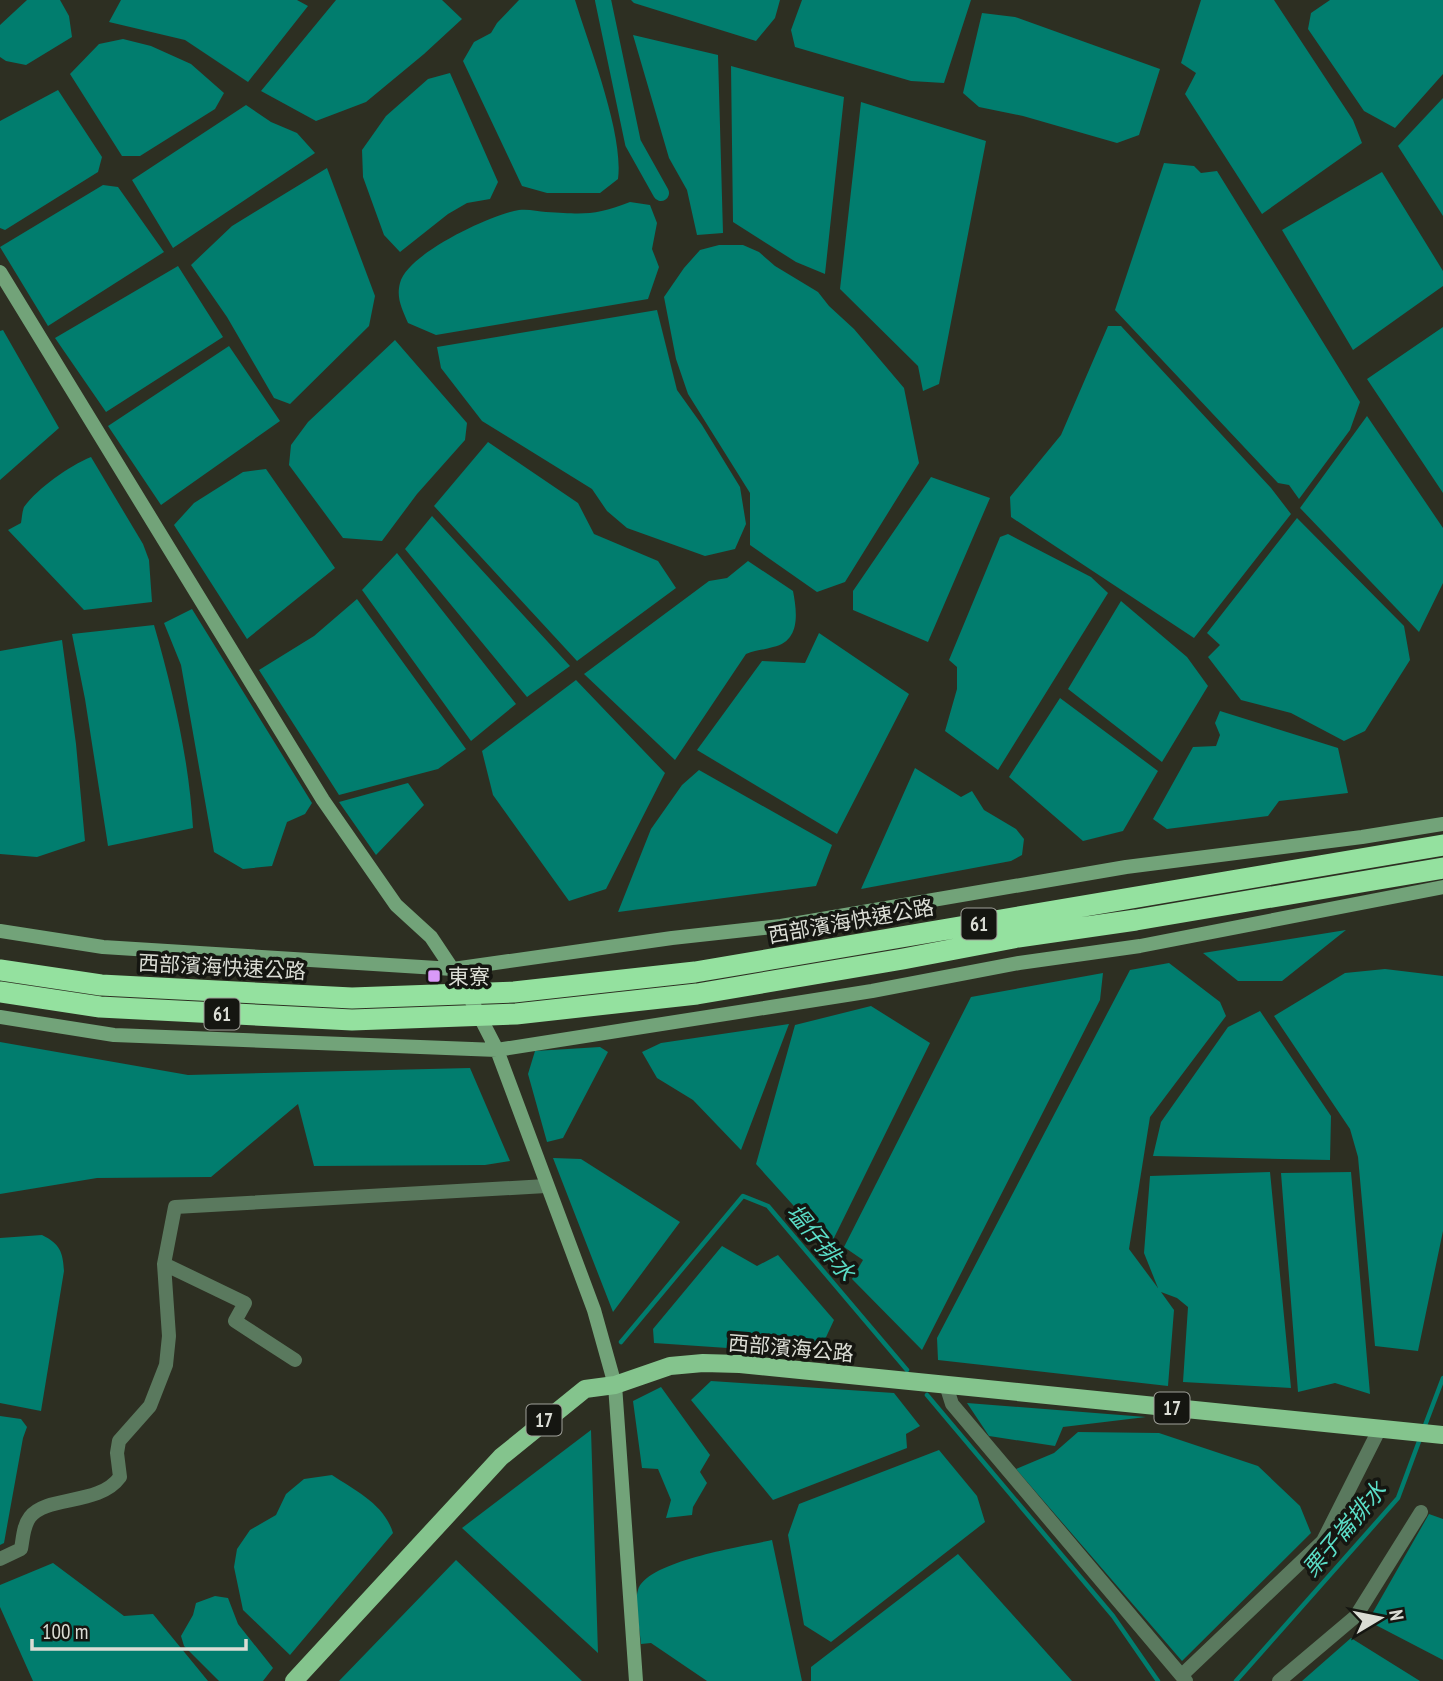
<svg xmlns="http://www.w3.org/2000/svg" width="1443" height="1681" font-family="'PT Sans Narrow','Noto Sans TC',sans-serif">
<rect width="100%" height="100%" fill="#2d2f22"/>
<path fill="#017d6e" d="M27,0h33l9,16 3,21 -46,28 -20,-4 -6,-4v-32z
M121,0h176l11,6 -60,76 -63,-42 -76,-18z
M336,0h106l20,19 -38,35 -58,48 -50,19 -55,-30z
M519,0h56c14,46 49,134 43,179l-18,14h-53l-25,-7 -59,-125 11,-19 17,-9 6,-10z
M631,0h149l-5,18 -19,23 -122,-38z
M802,0h169l-27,83 -33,-2 -116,-34 -4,-17z
M1201,0h73l79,120 9,23 -100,71 -77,-120 11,-21 -15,-10z
M1330,0h113v74l-48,54 -31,-17 -56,-82 3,-16z
M982,13l33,4 145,52 -21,66 -22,8 -94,-27 -44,-9 -16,-14z
M633,35l85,20 5,178 -26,2 -10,-45 -18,-32z
M123,39l28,7 40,18 33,29 -9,16 -75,47h-18l-52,-82 29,-30z
M731,66l113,31 -19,177 -29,-12 -63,-40z
M450,73l48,109 -8,17 -23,4 -19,11 -48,38 -16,-17 -21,-58 -1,-27 24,-34 42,-37z
M58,90l44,67 -4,15 -93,58 -5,-2v-107z
M1443,98v118l-45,-70z
M861,102l125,39 -47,243 -16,7 -5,-25 -78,-77z
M246,105l25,17 26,11 18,20 -142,95 -41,-68z
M1164,163l30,3 7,7 16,-2 143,231 -10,28 -51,69 -10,-14 -11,-2 -163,-173z
M327,168l48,128 -6,30 -79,78 -16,-6 -47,-81 -36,-52 41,-39z
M1382,172l61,99v15l-90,64 -71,-120z
M103,185l15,2 46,65 -116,74 -48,-79z
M630,202l20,3 7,18 -5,26 7,18 -11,32 -212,36 -28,-12c-6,-14 -12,-25 -8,-40 7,-29 87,-66 114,-72 10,-3 23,0 32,1 37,2 49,4 84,-10z
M719,245h24l16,7 16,14 43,26 11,14 25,23 50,59 15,75 -74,119 -28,10 -67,-47v-52l-62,-99 -12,-35 -12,-62 20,-29 16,-18z
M178,266l45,71 -117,75 -51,-74z
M657,310l20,80 25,35 38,62 6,37 -11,25 -30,7 -78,-28 -20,-17 -15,-22 -110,-68 -41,-53 -4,-21z
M1108,326h13l150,162 20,26 -97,124 -183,-121 -1,-20 51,-62z
M1443,327v166l-76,-114z
M3,330l56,98 -59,52v-149z
M395,340l72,83 -2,17 -48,54 -35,47 -39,-3 -54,-73 2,-20 17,-23z
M229,346l51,75 -119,84 -53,-79z
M1367,416l76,112v55l-24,49 -119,-124z
M488,442l90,61 16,31 64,27 18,27 -99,73 -143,-155z
M91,457l52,87 6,16 3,42 -68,8 -76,-80 13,-7c1,-5 1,-11 3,-16 14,-19 45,-41 67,-50z
M266,469l69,99 -88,71 -73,-114 20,-22 49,-31z
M931,477l59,21 -62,144 -75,-32v-19z
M432,516l138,150 -43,31 -122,-148z
M1297,518l107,108 6,34 -45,71 -21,10 -53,-28 -50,-13 -33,-43 12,-12 -13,-12z
M1008,534l83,43 17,16 -110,177 -53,-39 12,-42v-22l-8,-7 51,-123z
M397,553l119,151 -45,37 -109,-151z
M748,561l45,30c4,21 8,50 -20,56 -9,3 -18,3 -27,7l-71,106 -91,-86 125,-93 18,-3z
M357,599l109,150 -28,20 -99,26 -80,-125 55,-34z
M1121,601l66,56 21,29 -46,76 -94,-73z
M192,609l120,194 -7,11 -18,8 -15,44 -29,3 -29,-17 -33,-187 -17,-42z
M154,625c19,66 35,134 39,203l-85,18 -23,-147 -13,-65z
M819,633l90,61 -72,140 -140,-84 65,-89 43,2z
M62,640l14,104 9,97 -48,16 -37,-3v-203z
M576,680l89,93 -59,116 -37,12 -76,-106 -11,-44z
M1060,698l98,73 -35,60 -40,10 -74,-64z
M1220,711l118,37 10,45 -69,8 -11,15 -101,13 -14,-10 40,-72 23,-1 4,-11 -5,-12z
M915,768l46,29 11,-6 12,19 32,19 8,10 -2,16 -11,6 -150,28z
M699,770l133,75 -16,41 -198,26 33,-83 31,-44z
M408,783l16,22 -48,50 -37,-53z
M1346,930l-64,51h-44l-35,-28z
M1169,963l51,39 6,14 -76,101 -21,132 29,39 -14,-35 6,-77 120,-4 21,216 -108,-6 5,-75 -11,-9 -16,-6 13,18 -6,76 -230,-26 -1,-22 193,-368z
M1385,969l58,7v255l-25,120 -43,-5 -17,-189 -8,-28 -76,-113 71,-43z
M1103,973l-3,27 -178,350 -70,-71 11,-19 -19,-13 127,-250z
M871,1006l59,37 -100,203 -74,-82 39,-139z
M1260,1011l71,105 -1,44 -177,-4 8,-34 67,-95z
M789,1024l-48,126 -48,-50 -36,-22 -15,-26 19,-9z
M0,1042l188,33 282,-7 40,93 -25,4 -171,1 -16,-62 -87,73 -114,1 -97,16z
M600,1047l8,5 -45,86 -16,4 -19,-68 7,-23z
M553,1158l28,1 99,63 -67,90z
M1351,1172l19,222 -35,-11 -37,9 -17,-219z
M42,1235c18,9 21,17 22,36l-23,140 -41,-8v-165z
M722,1246l35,20 21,-11 56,65 -13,28 -34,4 -133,-9 -1,-14z
M711,1381l183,12 26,33 -14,8 1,14 -134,52 -82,-100z
M661,1387l49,68 -10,17 7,11 -14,24 -1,8 -26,3 5,-18 -13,-31 -16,-1 -9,-67z
M967,1403l179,14 -83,10 -8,19 -66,-10z
M0,1416l21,3 6,8 -4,11 -19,105 -4,2z
M591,1430l7,223 -136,-125z
M1078,1432l81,1 99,33 42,40 11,27 -129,128 -166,-192 38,-16z
M939,1450l38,46 8,26 -154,120 -27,-17 -16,-90 11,-31z
M332,1475c24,16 52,29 61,58l-103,122 -47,-45 -9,-43 3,-18 13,-19 26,-15 10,-21 18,-15z
M1429,1514l14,5v141l-75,-39z
M772,1540l30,141h-95l-56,-38 -10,1c-1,-14 -7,-42 -3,-54 8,-29 107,-44 134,-50z
M958,1554l114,127h-261v-14z
M456,1560l126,121h-243z
M53,1563l71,53 29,-2 55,67h-175l-33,-74v-22z
M215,1596l13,2 10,26 35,44 -10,13h-44l-35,-35 -3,-10 12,-21 3,-12z
M1351,1638l69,43h-118z"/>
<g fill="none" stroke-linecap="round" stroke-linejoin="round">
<path stroke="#017d6e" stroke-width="4.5" d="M621,1342l122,-146 25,10 139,164
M927,1395l186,221 45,65
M1424,1428l19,-50
M1236,1681l162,-183 23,-62"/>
<path stroke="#017d6e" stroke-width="16" d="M603,0l30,143 28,50"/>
<path stroke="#5a795e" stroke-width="14" d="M164,1264l81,39 -10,18 60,39
M946,1385l6,19 234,277
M0,1559l21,-10c2,-10 2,-23 9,-32 17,-22 69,-11 90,-40l-3,-24 2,-12 31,-35 16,-41 3,-29 -5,-72 11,-57 371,-21
M1182,1675l141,-134 57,-113
M1279,1681l77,-65 65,-104"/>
<path stroke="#72a379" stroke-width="14" d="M0,272l323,528 73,105 35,32 34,51 32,62 97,260 21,75 21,296
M0,931l103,16 350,22 219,-31 109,-12 345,-59 236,-30 81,-13
M0,1017l114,18 383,15 375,-59 147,-28 121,-17 303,-59"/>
<path stroke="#84c48d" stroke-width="18" d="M294,1681l207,-224 84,-68 30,-4 55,-19 33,-3 37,1 703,71"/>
<path stroke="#94e19f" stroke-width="21" d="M0,970l101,15 251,13 162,-6 181,-20 748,-127
M0,992l100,15 252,13 164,-6 181,-20 206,-35 115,-22 118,-17 307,-52"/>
</g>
<rect fill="#d99af8" stroke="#151611" stroke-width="2.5" x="427" y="969" width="14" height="14" rx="3.5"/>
<g text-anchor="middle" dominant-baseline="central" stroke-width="7" stroke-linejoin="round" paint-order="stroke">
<g fill="#151611" stroke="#a0a19a" stroke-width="2">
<rect x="961.5" y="908.5" width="35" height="31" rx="5"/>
<rect x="204.5" y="998.5" width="35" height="31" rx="5"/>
<rect x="1154.5" y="1392.5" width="35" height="31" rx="5"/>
<rect x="526.5" y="1404.5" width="35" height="31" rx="5"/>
</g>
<g font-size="19" font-weight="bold" fill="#dbddd5">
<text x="979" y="924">61</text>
<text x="222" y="1014">61</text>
<text x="1172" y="1408">17</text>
<text x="544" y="1420">17</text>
</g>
<g font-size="21" fill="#dbddd5" stroke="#151611">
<text transform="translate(851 921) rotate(-10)">西部濱海快速公路</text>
<text transform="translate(222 967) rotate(3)">西部濱海快速公路</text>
<text transform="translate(791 1348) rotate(5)">西部濱海公路</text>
</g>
<g font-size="21" fill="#dbddd5" stroke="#151611" text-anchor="start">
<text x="448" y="976">東寮</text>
</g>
<g font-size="23" font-style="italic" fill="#5bdec8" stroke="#151611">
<text transform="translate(821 1242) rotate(50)">塭仔排水</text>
<text transform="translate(1344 1529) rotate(-50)">栗子崙排水</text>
</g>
</g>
<g transform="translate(1380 1618) rotate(80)" stroke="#151611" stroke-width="5" paint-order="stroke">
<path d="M0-5L12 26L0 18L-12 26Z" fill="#dbddd5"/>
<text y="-10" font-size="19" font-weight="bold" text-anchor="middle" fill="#dbddd5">N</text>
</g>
<path d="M32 1639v10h214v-10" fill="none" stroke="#dbddd5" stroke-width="3.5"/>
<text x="42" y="1639" font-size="21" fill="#dbddd5" stroke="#151611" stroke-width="5" paint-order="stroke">100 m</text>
</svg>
